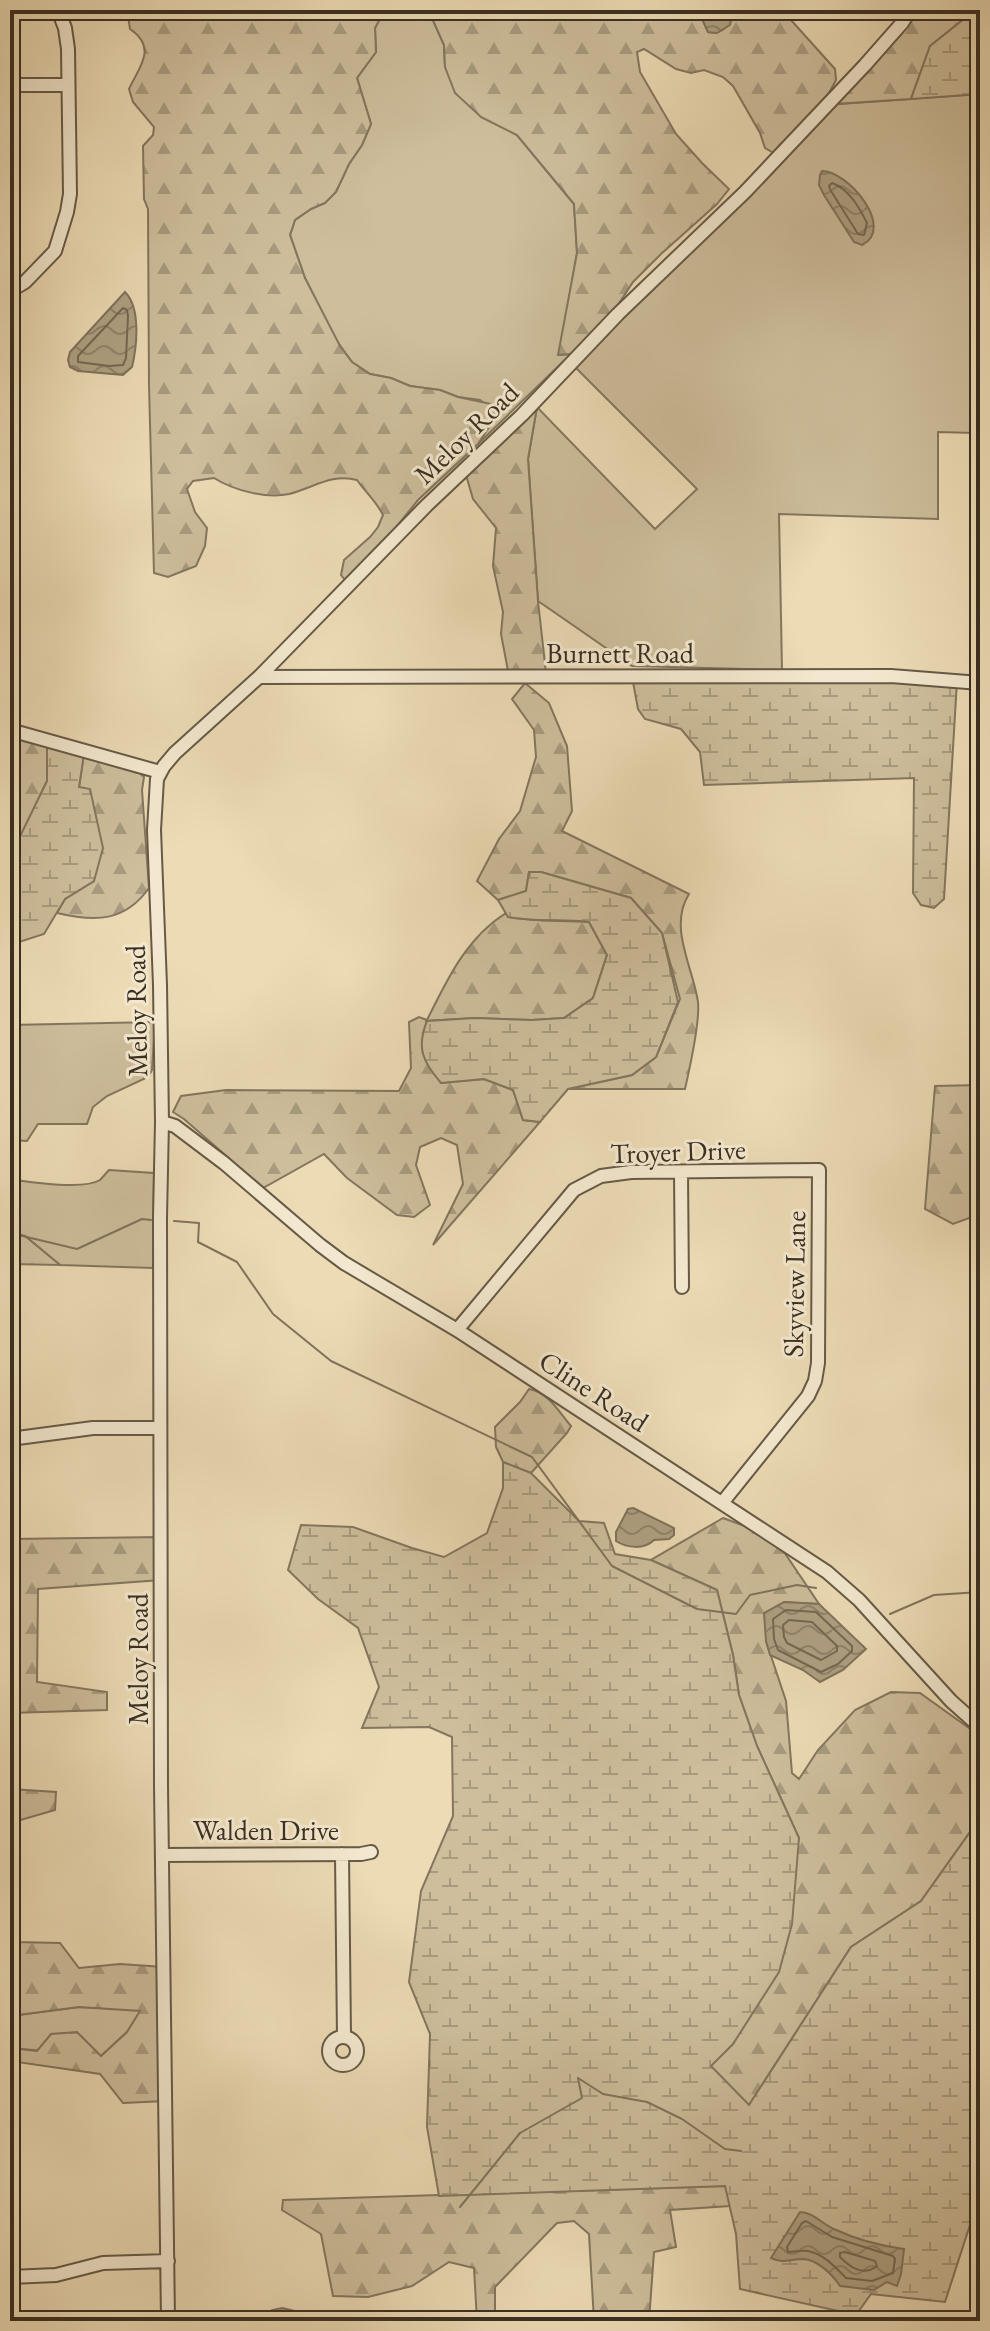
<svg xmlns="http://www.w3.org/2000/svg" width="990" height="2331" font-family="'EB Garamond',serif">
<defs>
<pattern id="forest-firs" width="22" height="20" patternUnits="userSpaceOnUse" patternTransform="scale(2)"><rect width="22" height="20" fill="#cebe9c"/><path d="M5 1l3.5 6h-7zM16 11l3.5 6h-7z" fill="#a89b7f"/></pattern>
<pattern id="wetland-marsh" width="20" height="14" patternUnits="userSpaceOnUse" patternTransform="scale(2)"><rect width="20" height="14" fill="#cebe9c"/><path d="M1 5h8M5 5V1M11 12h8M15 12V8" fill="none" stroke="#a89b7f"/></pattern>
<pattern id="water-waves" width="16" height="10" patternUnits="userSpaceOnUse" patternTransform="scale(2)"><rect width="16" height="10" fill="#afa183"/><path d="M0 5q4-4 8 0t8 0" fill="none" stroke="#8f846b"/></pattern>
</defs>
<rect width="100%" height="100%" fill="#ecdbb5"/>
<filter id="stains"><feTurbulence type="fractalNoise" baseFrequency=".0025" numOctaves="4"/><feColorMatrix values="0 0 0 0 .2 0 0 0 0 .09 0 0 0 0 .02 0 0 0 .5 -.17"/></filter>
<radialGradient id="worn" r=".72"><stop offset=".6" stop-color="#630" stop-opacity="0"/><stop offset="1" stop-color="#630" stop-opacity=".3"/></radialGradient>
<path fill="#cebe9c" stroke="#84765f" stroke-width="2" d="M394,10h24l14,8 12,27 1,22 36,50 36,18 57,69 3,49 -18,102 12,-1 -93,90 19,-30 -17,-14 -22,-3 -18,-7 -30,-4 -19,-8 -21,-4 -18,-12 -18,-25 -29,-59 -15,-43 5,-15 16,-11 14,-6 11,-11 13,-28 13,-19 9,-21 -14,-46 19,-26 -1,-24 8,-15z
M980,94v457h-3l-2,-118 -37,-1v87l-159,-5 3,156 -150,-4 -94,-65 -10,-142 9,-52 118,122 42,-40 -126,-126 258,-260 10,1z
M155,1022l-3,48 -4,7 -41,19 -14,11 -6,17h-49l-11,17 -17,-1v-115z
M109,1170l45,3 -1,95 -93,-3 -35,-29 -15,-3v-54c19,3 74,11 90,1 1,-1 8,-9 9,-10z
M79,2007l62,3 -14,22 -26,24 -91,-8v-32z"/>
<path fill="url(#forest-firs)" stroke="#84765f" stroke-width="2" d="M127,10h267l-11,3 -8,15 1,24 -19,26 14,46 -9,21 -13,19 -13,28 -11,11 -14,6 -16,11 -5,15 15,43 35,68 12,16 18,12 21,4 19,8 30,4 18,7 38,8 1,9 -19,30 -60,56 -33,41 -40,39 -4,-5 3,-15 26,-23 8,-10 5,-12c-7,-14 -17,-22 -26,-35 -25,-7 -44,8 -68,14 -23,5 -56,-4 -75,-16l-21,3 -6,8 8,23 12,16 -2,18 -9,20 -28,11 -14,-4 -5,-187 -1,-177 -4,-10 -1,-53 10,-11 1,-8 -21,-25 -4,-13c10,-22 29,-41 1,-60z
M418,10h280l10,22c11,3 18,-3 23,-12l-5,-10h56l53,59 1,11 -8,15 -54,58 -9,-5 -5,-15 -27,-47 -10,-9 -19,-7 -13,3 -15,-4 -32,-20 -7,3 3,20 36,62 26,29 27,26 -12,15 -56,50 -28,28 -19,29 -43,43 -13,1 19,-102 -3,-49 -57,-69 -36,-18 -26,-24 -10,-26 -1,-22 -12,-27z
M917,10l63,1 -11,4 -39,31 -19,53 -77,5 42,-43z
M537,407l-9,52 10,142 8,72 -38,-2 -7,-37 2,-22 -10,-46 3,-38 -23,-29 -9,-31z
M525,683l24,20 18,43 5,65 -10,20 127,63c-21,33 4,73 9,108 2,20 -8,65 -13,87h-117l64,-14 24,-18 24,-58 -18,-66 -31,-35 -90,-26h-12l-3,19 -28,9 -21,-19 22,-42 21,-28 16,-54 -2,-27 -22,-31z
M10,730l37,11v40l-36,76z
M84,754l51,15 9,8 -2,13 7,98c-24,34 -54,34 -92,25l8,-14 29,-18 -15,-94z
M506,913l3,4c26,5 53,3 80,5l18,33 -14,43 -29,20 -32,2 -57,-2 -49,3 15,62 43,-4 29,11 10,30 17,2 -107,123 30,-61 -6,-39 -16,-7 -21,9 -4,18 14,40 -16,12 -17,-2 -50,-37 -23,-24 -61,34 -79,-69 -11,-7 8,-16 45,-6 173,1 12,-23 -2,-46 10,-5 8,3c20,-40 39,-82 79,-107z
M980,1085v129l-27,10 -28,-15 10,-123z
M10,1233l15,3 35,29 -50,-1z
M529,1389c19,3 30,23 42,37l-4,7 -36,40 -28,-11 -7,-15 -1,-20 25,-25z
M723,1518l51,19 45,67 -35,-2 -18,39 20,60 6,72 7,6 19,-29 37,-40 36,-18 29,1 60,43v82l-59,83 -70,46 -102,158 -39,-39 23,-22 66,-206 -42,-92 -18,-51 -6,-40 -16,-65 -66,-30z
M161,1537v43l-123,9 -1,93 70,10v18l-97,3v-174z
M10,1789l46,3 -1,18 -38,11 -1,121 44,1 19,25 41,-4 44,3 2,134 -43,2 -23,-29 -90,-13v-13l27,3 14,-17 26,-2 24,24 26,-24 13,-21 -61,-4 -69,9z
M726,2186l4,20 -60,4 6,37 -22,5 -5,69h-55l-5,-87 -15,-13 -17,2 -62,64v34h-18l-3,-53 -25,-6 -37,24 -44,11 -35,-1 -12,-62 -39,-24 1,-10z"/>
<path fill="url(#wetland-marsh)" stroke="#84765f" stroke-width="2" d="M980,11v83l-69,5 19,-53 39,-31z
M957,681l-13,218 -10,9 -13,-3 -8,-12 1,-115 -210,7 -4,-33 -19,-23 -36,-10 -7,-10 -5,-27z
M47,744l37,10 -5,33 11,2 13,59 -9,33 -29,18 -21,35 -34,11v-88l37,-76z
M529,872h12l90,26 31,35 16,69 -22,55 -24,18 -64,14 -28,33 -17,-2 -10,-30 -29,-11 -43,4c-18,-21 -25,-35 -14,-62l48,-3 57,2 32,-2 29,-20 14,-43 -18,-33c-27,-3 -54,0 -81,-5l-10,-17 28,-9z
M503,1462l28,11 48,48 25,2 11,31 36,6 66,30 16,65 6,40 18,51 42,92 -7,86 -13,48 -46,72 -22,22 38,39 102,-158 70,-46 59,-83v400l-10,7 -25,77 -74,-8 -15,21 -116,-26 -4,-55 -11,-48 -286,10 -12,-69 3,-93 -21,-52 12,-91 32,-75 -1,-79 -23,-10 -67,1 17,-41 -21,-59 -40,-29 -30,-29 13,-45 52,2 59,21 32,9 43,-24 16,-45z"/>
<path fill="url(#water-waves)" stroke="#80735c" stroke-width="2" d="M698,10h28l5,10 -1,5 -13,8 -9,-1z
M822,171c26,0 74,57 40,74l-8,-3 -30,-47 -5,-10 1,-10z
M125,292c16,16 12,54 7,75l-9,8 -45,-4 -8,-4 -2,-7 2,-8z
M633,1508l41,20v7l-5,4 -15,1c-10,10 -27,8 -38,1v-9l12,-23z
M784,1602l35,2 47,45 -23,21 -23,12 -17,-12 -33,-15 -4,-14 -2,-28z
M800,2212c13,0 22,12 34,17 21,10 48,17 70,20l-3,25 -4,12 -10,-4 -13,8 -34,-4c-8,-12 -22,-26 -37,-27 -12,0 -20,5 -32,-1z
M282,2308l56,13h-70l4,-11z"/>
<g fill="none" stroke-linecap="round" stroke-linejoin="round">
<path stroke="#746852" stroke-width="2" d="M832,183c17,6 27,24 35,40l-3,12 -6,-1 -27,-43 -2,-5z
M123,308l4,2 1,6 -2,42 -3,7 -14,1 -31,-4v-6z
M786,1610l30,2 36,34v5l-14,13 -17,8 -43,-22 -4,-11 -1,-20z
M789,1620l23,2 25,24v5l-16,9 -34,-17 -3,-6 -1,-12z
M806,2221l26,16 61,19 2,3 -2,14 -21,8 -26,-3c-10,-10 -22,-24 -38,-27 -6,-1 -13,1 -20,1l-1,-5 15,-24z
M845,2252l30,9 2,5c-14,11 -27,1 -37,-9v-4z"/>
<path stroke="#80735c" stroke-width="2" d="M174,1221l25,2 -1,19 39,20 36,52 58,47 201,96 80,109 85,43 39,5 14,-19 47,-10 19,3
M10,1233l67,16 65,-30 9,1
M890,1614l44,-19 46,-3
M460,2207l60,-74 62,-35 -4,-20 25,16 44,8 35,17 43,30 16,2"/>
<defs>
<path id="minor" d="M10,85h58
M10,291l15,-9 30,-31 12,-39 3,-18 -2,-145 -3,-21 -7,-18
M259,677l632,-1 89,7
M10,730l150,42
M162,1122l13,4 49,37 96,82 24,18 113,67 370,242 32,28 92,101 29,26
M681,1172l1,115
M457,1330l117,-140 27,-14 30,-4 188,-2 -1,193 -3,18 -7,15 -86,107
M10,1439l83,-11h67
M342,1854l2,183
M162,1855l199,-1 10,-2
M329 2051a14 14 0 1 1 28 0a14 14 0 1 1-28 0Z
M10,2277l46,-2 47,-12 65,-2
M709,2319l8,2
M168,2321l-7,-535 -1,-569 2,-95 -2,-137 -6,-155 3,-51 7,-13 11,-13 84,-76 168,-172 95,-90 96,-101 127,-122 120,-127 37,-42 8,-13"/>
</defs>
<use href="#minor" stroke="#665a47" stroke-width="16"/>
<use href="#minor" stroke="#f3e8cf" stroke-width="12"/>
</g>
<g text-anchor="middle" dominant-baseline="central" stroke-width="6" stroke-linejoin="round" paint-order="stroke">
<g font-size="28" fill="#3a2f22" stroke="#f3e8cf">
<text transform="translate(466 433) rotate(-44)">Meloy Road</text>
<text x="620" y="653">Burnett Road</text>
<text transform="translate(136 1011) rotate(-91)">Meloy Road</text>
<text transform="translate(678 1151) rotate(-2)">Troyer Drive</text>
<text transform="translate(794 1284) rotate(-89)">Skyview Lane</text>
<text transform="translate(594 1391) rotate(33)">Cline Road</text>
<text transform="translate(138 1659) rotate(-90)">Meloy Road</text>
<text x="266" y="1830">Walden Drive</text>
</g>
</g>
<rect width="990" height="2331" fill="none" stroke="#ecdbb5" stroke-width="40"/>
<rect x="12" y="12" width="966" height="2307" fill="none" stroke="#3a2f22" stroke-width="4"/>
<rect x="20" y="20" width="950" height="2291" fill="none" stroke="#3a2f22" stroke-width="2"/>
<rect width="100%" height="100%" filter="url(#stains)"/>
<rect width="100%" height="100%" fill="url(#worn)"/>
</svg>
